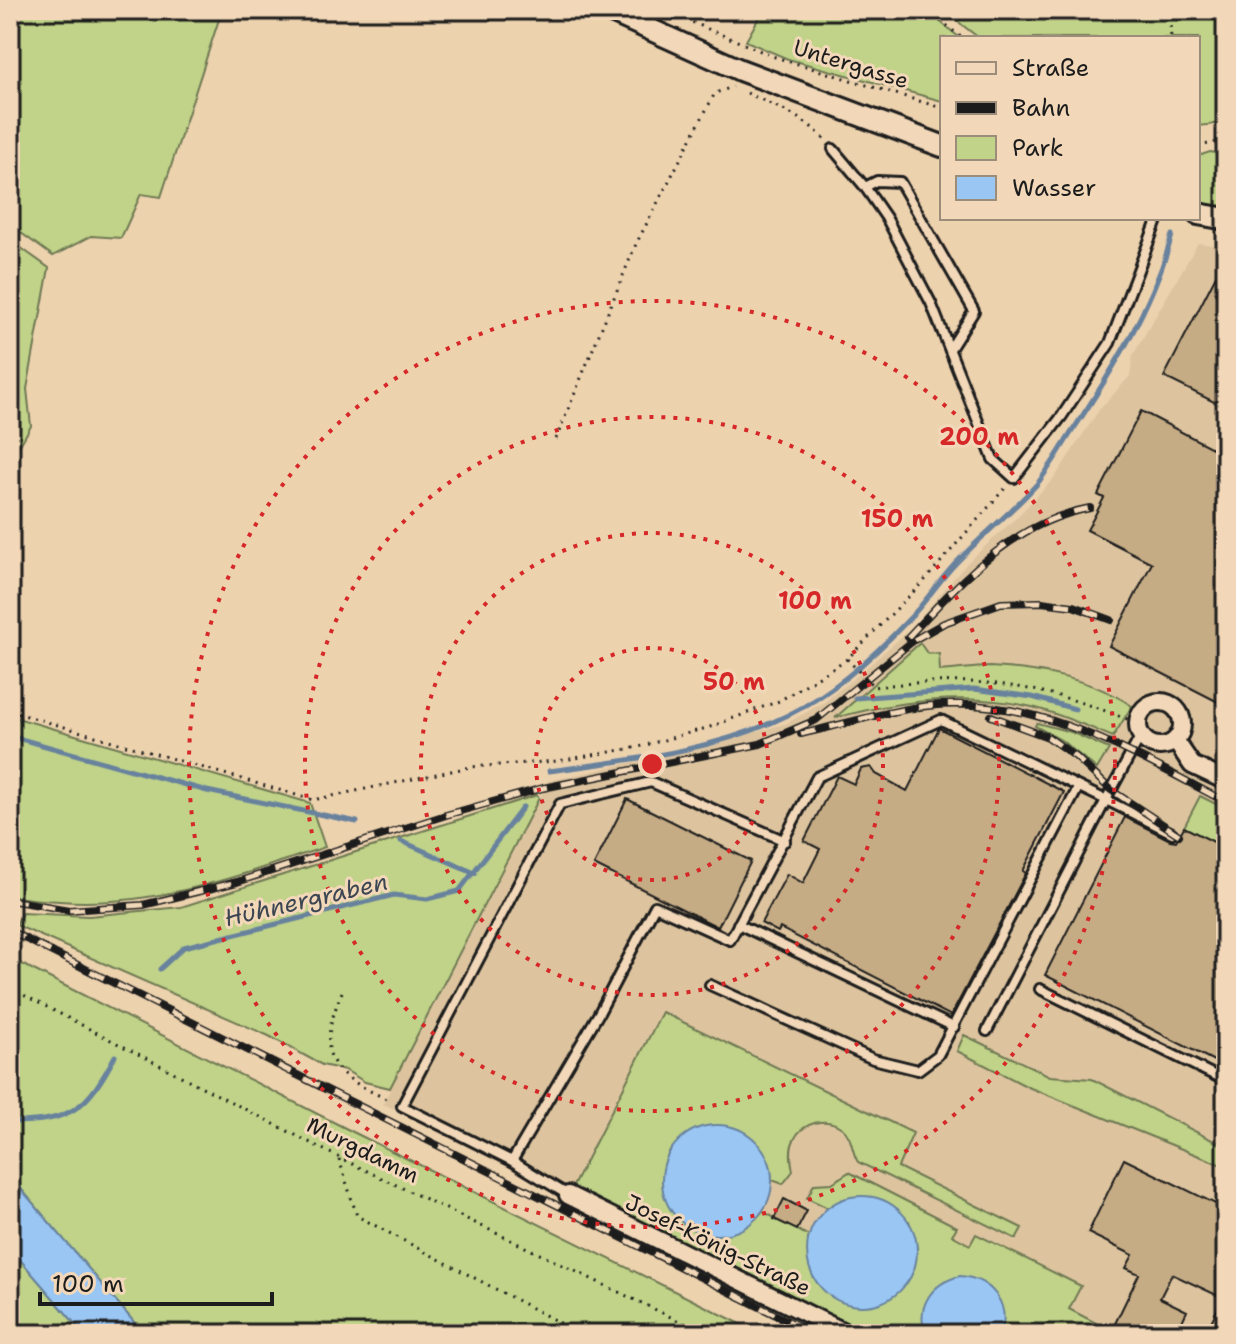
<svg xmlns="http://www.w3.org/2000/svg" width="1236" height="1344" font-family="'Shantell Sans',sans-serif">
<rect width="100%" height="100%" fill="#edd2ae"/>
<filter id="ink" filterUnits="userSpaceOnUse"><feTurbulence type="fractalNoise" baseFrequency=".0125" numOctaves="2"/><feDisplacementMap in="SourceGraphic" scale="16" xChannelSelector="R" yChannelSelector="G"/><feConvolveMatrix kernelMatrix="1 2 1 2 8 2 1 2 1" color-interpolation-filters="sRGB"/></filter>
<g filter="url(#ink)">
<path fill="#ddc49f" d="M1198,243l28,4v1087h-364l-350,-173 -129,-57 165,-323 167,-37 72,-21 36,-20 42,-34 47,-42 56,-65 50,-46 37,-39 44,-67 31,-34 3,-21z"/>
<path fill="#c0d388" stroke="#6e7852" stroke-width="2" d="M10,10h212l-61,187 -20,-3 -20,44 -30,-2 -38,20 -43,-31z
M763,10h163l34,28h-18v63l-154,-42 -42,-18z
M943,10h283v111l-1,2 -27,3v-88h-219z
M1210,152l6,1 3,7 7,-1v58l-28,-4v-57z
M10,240l39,28 -22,121 4,37 -21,36z
M920,643l7,10 12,1 1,17c17,-1 34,-4 50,-4 47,2 103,12 142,39l-19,31c-26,-11 -53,-23 -81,-30 -64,-15 -135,-6 -197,11z
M10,716l300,87 15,44c-86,29 -173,61 -266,54 -17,-1 -33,-1 -49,-6z
M1037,723l34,9 38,17 -12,20 -36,-29 -26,-14z
M537,795l2,3 -149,290 -25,-6 -20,-12 -23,-5 -53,-29 -253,-111 6,-12 67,3 92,-9z
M1200,796l26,13v39l-42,-21z
M10,958l341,173 410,203h-617l-134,-158z
M662,1012l251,121 -15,34 124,61 -6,11 -158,-77c-7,-11 -5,-25 -16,-34 -15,-12 -40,-6 -48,12 -5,9 -3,21 -1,31l-10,13 -11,-4 -2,-15 -80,-33 -21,20 -5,13 25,62 28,8 39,-17 6,-7 47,25 -1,3 109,9 -8,-27 -77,-16 -4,3 -21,-10 7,-14 18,-1 17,-11 108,55 -5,8 18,10 6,-11 105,52 -12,23 27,14 -5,11h-229l-291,-144z
M964,1035l86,41 42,3 134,68 -2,19 -196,-79 -71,-36z
M10,1248l74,86h-74z"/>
<path fill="#9ac6f4" stroke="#68829e" stroke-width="2" d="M662 1180a55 55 0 1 1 110 0a55 55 0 1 1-110 0Z
M10,1176l134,158h-60l-74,-86z
M807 1251a55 55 0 1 1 110 0a55 55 0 1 1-110 0Z
M960,1276c31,3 51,27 41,58h-76c-9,-29 7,-51 35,-58z"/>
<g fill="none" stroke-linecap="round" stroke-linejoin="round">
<path stroke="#68829e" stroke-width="5" d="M855,698l119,-9 58,8 43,12
M10,736l197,55 150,31
M549,771c80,-11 168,-20 241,-57 45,-22 84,-58 118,-94 17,-17 30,-38 47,-56 25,-27 58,-53 82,-80 13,-16 23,-34 34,-51 41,-61 82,-127 101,-198
M401,841l74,32
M160,969l24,-22 210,-52 33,4 32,-8 64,-84
M10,1122c61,0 77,-13 105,-66"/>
</g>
<path fill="#c6ac85" stroke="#1c1c1c" stroke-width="2" d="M1226,256v152l-62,-31z
M1141,411l85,44v251l-117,-60 43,-83 -65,-33 17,-32 -6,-3z
M939,728l125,64 -41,79 3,2 -75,143 -171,-88 -2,4 -17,-9 26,-49 16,9 17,-34 -16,-8 33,-65 17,8 7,-15 10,-2 5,7 31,17z
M627,799l124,62 -33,66 -124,-62z
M1125,817l45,23 6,1 8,-14 42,21v219l-181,-92z
M1124,1159l102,50v125h-21l18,-36 -51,-24 -12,24 27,13 -11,23h-66l29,-60 -13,-6 7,-13 -45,-22z
M784,1199l23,12 -10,19 -23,-11z"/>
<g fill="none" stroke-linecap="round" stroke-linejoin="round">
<defs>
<path id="service" d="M833,149l32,38 22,32 44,84 62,156 21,19 48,-62 48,-73 48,-125
M865,187l12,-6 23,1 74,129 -24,38
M738,924l216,103
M710,985l163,74 45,11 20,-15 140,-267
M1040,989l186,92
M987,1031l119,-231 66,33
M512,1161l87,-148 56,-107 75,34 87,-163 124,-57 165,80 35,-65
M568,1195l-56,-34 -110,-55 158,-302 91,-22 134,59"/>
<path id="minor" d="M1138 724a22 22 0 1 1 44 0a22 22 0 1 1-44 0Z
M1175,740l17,25 34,16
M568,1195l280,139"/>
<path id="tertiary" d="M607,10l133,60 202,76
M1198,214l28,5"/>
</defs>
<use href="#service" stroke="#1c1c1c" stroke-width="14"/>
<use href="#minor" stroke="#1c1c1c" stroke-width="22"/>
<use href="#tertiary" stroke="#1c1c1c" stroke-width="26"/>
<path stroke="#1c1c1c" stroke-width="3" stroke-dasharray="2 6" stroke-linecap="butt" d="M663,10l112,47 167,51
M928,10l34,28
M1169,10l2,28
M747,93c27,13 58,24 78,47
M1198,146l28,-5
M556,439l80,-195 79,-151 18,-6
M847,659l27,28c104,-13 166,-3 263,36
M10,711l303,89 157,-33 88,-6 81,-14 71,-20 69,-26 68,-42 78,-79 81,-93
M10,988l328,169 368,177
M342,992c-28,67 -12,81 49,109
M339,1159l18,57 224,118"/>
<use href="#service" stroke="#f2d8b9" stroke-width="8"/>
<use href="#minor" stroke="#f2d8b9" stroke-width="16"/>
<use href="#tertiary" stroke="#f2d8b9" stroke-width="20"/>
<defs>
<path id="rail" d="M908,637c53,-56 103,-114 182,-129
M991,716l57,21 28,20 35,33 68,45
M801,734c41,-9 84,-23 126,-28 108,-12 207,48 299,96
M10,900l59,10 74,-5 94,-23 209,-67 97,-27 217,-44 56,-24 98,-80 30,-17 57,-20 40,-1 32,4 38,14
M10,931l804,403"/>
</defs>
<use href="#rail" stroke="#1c1c1c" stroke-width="8"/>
<use href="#rail" stroke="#f2d8b9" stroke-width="5" stroke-dasharray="15" stroke-linecap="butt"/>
</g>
</g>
<g fill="none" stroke="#d62828" stroke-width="4" stroke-dasharray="4 8">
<circle cx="652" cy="764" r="116"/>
<circle cx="652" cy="764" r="231"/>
<circle cx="652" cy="764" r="347"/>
<circle cx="652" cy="764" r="463"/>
</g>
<g text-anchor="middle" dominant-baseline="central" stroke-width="6" stroke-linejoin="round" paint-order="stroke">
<g font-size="22" fill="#1c1c1c" stroke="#f2d8b9">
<text transform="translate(851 64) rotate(17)">Untergasse</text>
<text transform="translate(363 1150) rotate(26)">Murgdamm</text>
<text transform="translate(718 1245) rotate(26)">Josef-König-Straße</text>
</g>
<g font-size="24" font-style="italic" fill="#3c4652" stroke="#f2d8b9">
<text transform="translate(306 900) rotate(-13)">Hühnergraben</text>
</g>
</g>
<circle cx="652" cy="764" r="12" fill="#d62828" stroke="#f2d8b9" stroke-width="4"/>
<g font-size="24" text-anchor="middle" font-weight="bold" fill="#d62828" stroke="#f2d8b9" stroke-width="6" stroke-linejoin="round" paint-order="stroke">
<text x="979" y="445">200 m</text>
<text x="897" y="527">150 m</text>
<text x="815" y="609">100 m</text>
<text x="734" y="690">50 m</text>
</g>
<rect width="1236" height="1344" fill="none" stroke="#f2d8b9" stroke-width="40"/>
<rect x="20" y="20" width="1196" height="1304" fill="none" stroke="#1c1c1c" stroke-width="3" filter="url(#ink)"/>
<rect x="940" y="36" width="260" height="184" fill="#f2d8b9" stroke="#9c8d7a" stroke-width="2"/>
<rect x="956" y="62" width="40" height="12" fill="#f2d8b9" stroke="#9c8d7a" stroke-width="2"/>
<text x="1012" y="76" font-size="24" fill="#1c1c1c">Straße</text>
<rect x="956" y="102" width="40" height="12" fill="#1c1c1c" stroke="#9c8d7a" stroke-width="2"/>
<text x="1012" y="116" font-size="24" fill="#1c1c1c">Bahn</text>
<rect x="956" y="136" width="40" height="24" fill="#c0d388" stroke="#9c8d7a" stroke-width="2"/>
<text x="1012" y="156" font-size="24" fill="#1c1c1c">Park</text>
<rect x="956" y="176" width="40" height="24" fill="#9ac6f4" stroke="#9c8d7a" stroke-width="2"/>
<text x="1012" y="196" font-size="24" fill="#1c1c1c">Wasser</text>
<path d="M40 1292v12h232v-12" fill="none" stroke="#1c1c1c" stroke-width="4"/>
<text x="52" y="1292" font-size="24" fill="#1c1c1c" stroke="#f2d8b9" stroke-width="6" paint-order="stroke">100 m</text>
</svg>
